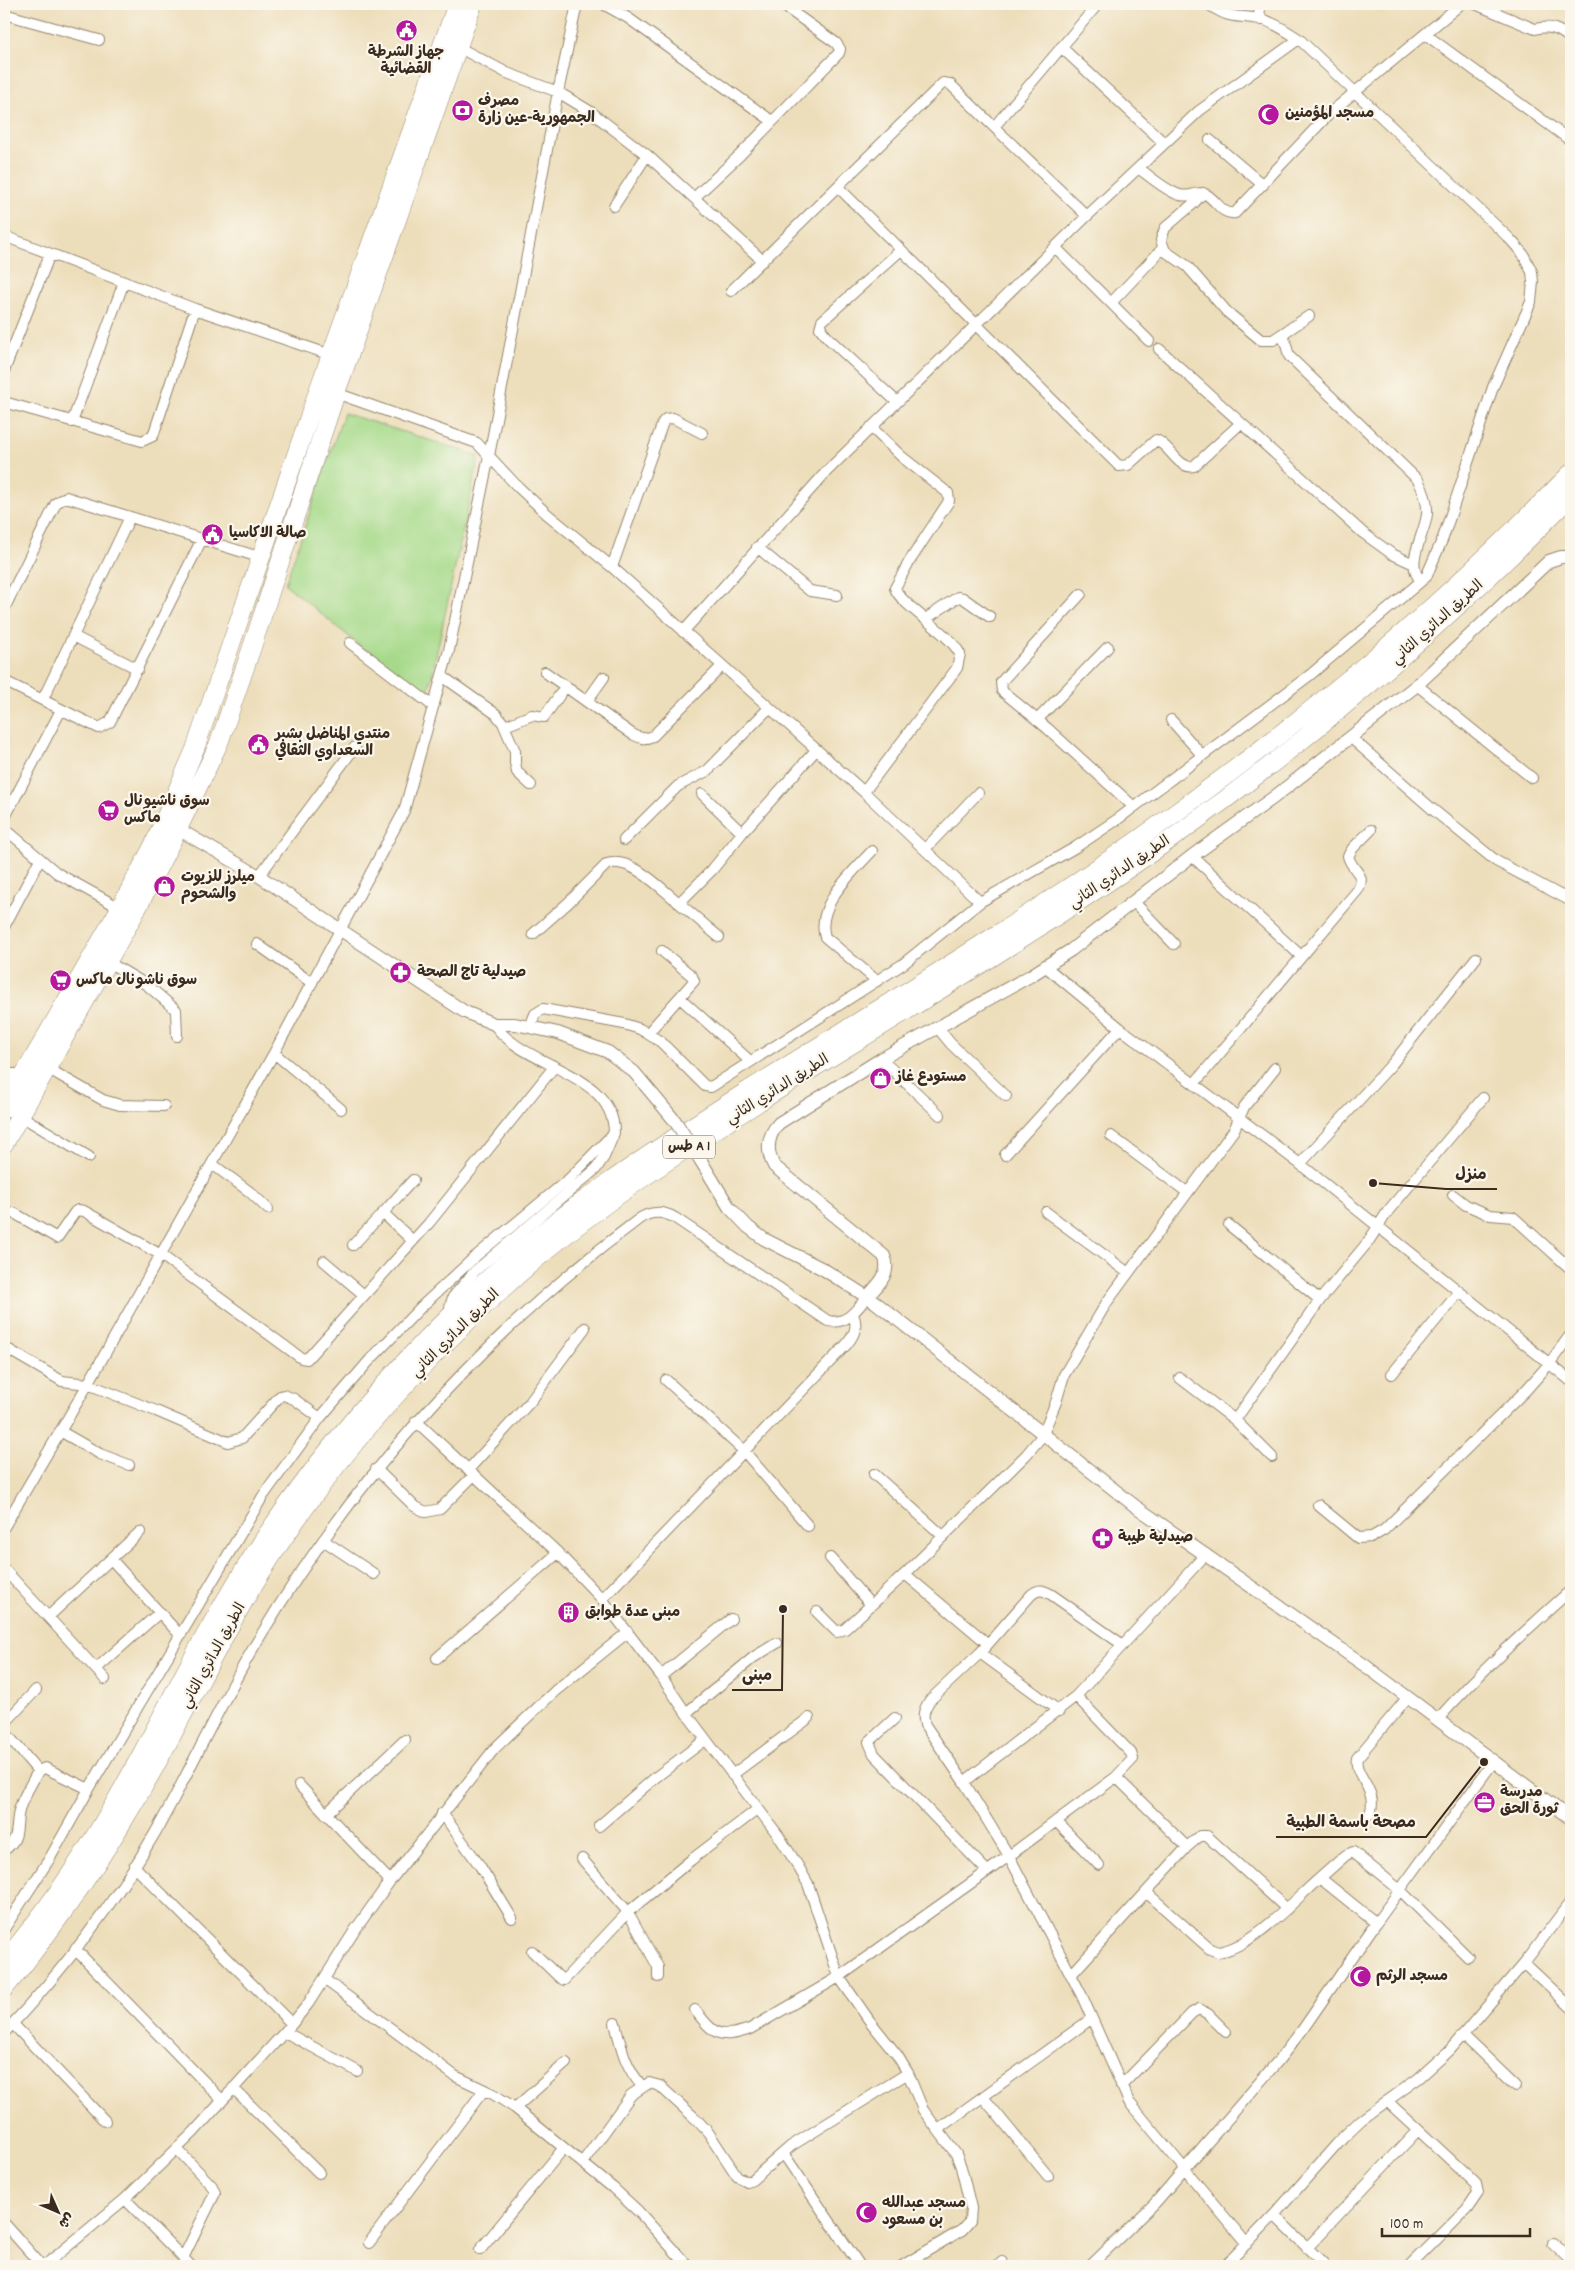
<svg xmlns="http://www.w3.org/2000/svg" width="1575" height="2270" font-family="Dekko,'Playpen Sans Arabic',sans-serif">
<rect width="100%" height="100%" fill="#fbf7ec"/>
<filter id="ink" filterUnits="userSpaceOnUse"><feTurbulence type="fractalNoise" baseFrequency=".02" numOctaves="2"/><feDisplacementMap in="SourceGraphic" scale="10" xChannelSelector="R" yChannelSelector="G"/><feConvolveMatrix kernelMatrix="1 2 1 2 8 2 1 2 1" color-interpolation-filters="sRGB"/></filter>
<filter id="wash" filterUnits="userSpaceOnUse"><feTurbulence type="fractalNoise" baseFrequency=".0096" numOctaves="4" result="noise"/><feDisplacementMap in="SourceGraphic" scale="20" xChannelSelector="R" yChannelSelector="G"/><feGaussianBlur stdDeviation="1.12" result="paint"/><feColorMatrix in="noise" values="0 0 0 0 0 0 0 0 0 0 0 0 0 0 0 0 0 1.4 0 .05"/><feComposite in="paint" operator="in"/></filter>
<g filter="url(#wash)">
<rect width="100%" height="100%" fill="#eddebb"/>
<path fill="#a6da8a" stroke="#708254" d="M344,413l135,43 -51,237 -8,2 -135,-111z"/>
</g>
<g filter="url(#ink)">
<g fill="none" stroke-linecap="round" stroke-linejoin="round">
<defs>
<path id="minor" d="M603,4l25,14 144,103
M1258,4l3,16
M1475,4l60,25c15,-4 24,0 36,10
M4,14l95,26
M1425,34l146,107
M454,45l53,28 51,19 33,20 56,43 116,106
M1061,47l103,96
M1210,140l53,45
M1138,168c12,8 28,23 42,27 9,3 18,-5 27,0 10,6 15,20 28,18l96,-101 130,-108
M838,187l281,279 9,-1 28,-25c14,5 22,30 38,26l47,-43
M1203,193l-9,10 -29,25 -4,12 4,11 22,15 40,46 34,28h12l36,-24
M695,197l44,-41 100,-103 1,-4 -4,-6 -55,-39
M614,206l33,-51
M1087,216l-93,-89 104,-123
M4,236l191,73 139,47
M1055,247l94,94
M731,291l212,-208 7,1 44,43
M1111,303l52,-55
M1280,336l5,5 4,15 129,124c6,11 10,22 9,34 -2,21 -23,49 -6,67
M1159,349l204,184 29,21 22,10
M4,371l46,-117
M333,392l144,51 39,42 31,29 65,53 252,225 116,110
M4,402l138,39 11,-5 42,-127
M897,402l-69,-64 -8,-10 2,-7 79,-71
M72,422l52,-140
M757,547l53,44 27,4
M612,567l51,-145 3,-3 7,-1 29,15
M1081,594l-80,88 1,9 45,37 87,79
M4,609l52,-106 10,-6 196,61
M927,618l31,-21 5,1 27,19
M683,632l144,-161 260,-255 112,-105 100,-72
M73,636l65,33
M350,643l83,63
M545,672l87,62c8,4 12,6 21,2l69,-70
M442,676l54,38 7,9 12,28v12l2,9 14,13
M4,681l95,47 11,-6 92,-183
M1417,685l115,93
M43,699l87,-182
M587,701l17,-24
M1037,720l71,-73
M1171,720l31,35
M505,726l27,-11 12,2 22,-31
M1350,737l81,71 65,53 75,40
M864,792l93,-124 3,-14c-12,-23 -59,-48 -65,-66l14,-26 40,-61 -1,-8 -46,-36 -31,-30
M702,794l40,39
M4,819l57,-109
M4,828l53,45 63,35
M624,840l54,-54 29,-15 62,-63
M925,849l53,-56
M872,851c-19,21 -57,54 -47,86l52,44
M1192,856l109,100
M259,876l96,-129
M1564,897l7,-7
M1133,901l41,43
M4,927l36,-68
M533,934l35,-31 39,-39c24,-8 53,24 72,39
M719,937l-40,-34 33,-33 30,-37 74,-83
M257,944l55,39
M108,962l39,23 29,25 1,26
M1046,967l74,61 180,136 271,217
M680,998l70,63
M530,1027l5,-13 8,-5 81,15 16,5 21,13 44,44 6,1 192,-123 77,-62 96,-55 42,-28 192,-144 116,-98 17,-39 50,-151 38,-85 2,-20 -1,-10 -9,-18 -13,-15 -211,-200c-13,-8 -25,-17 -39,-20 -26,-5 -27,2 -52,-15
M937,1027l14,17 55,52
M648,1033l46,-52 -2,-5 -30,-25
M274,1053l67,56
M881,1059l59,56
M47,1068l56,32 17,5 44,1
M1194,1084l163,-193c11,-17 -5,-19 -9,-35l5,-8 18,-18
M21,1116l68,41
M1111,1136l76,56
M1005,1155l115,-127
M212,1164l38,28 18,17
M1300,1164l92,-100 84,-106
M1453,1195l13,10 24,10 23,2 58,52
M1046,1212l81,60
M14,1213l43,25 18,-26 3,-2 6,1 77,44 140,103 6,1 122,-136 125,-156
M383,1213l30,-33
M1229,1225l91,75
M353,1245l30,-32 30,28
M324,1261l40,34
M451,1314l-1,-7 3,-10 22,-26 121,-102 8,-12 9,-21
M4,1347l58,34 26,3 68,27 72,31 14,-4 38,-42 4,-1 10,4 26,19
M1392,1374l67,-82
M1180,1378l55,42 37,37
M666,1380l78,71 64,75
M1235,1420l85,-120 48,-58 20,-31 95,-113
M416,1421l142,132 44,46 59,77 25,37 92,122 20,31 10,18 31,93 30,43 28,35 11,18 15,37 33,44 5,13 10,41 -1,13 -8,9 -60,36
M60,1431l40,23 29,11
M376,1469l38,37 12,6 14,-3 34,-34
M468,1470l62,-68 55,-74
M874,1474l69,62
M1318,1505l40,33 14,-1 12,-7 142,-140 23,-26 22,-30
M4,1527l84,-143 186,-331 130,-242 45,-161 40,-194 68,-359 20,-93
M323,1540l51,34
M830,1558l41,47
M111,1559l69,76
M4,1569l101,110
M905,1574l82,69
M602,1599l245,-255c8,-10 11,-18 6,-30
M817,1612l20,20 8,-3 60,-55 121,-119 16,-19 14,-34 8,-27 43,-73 127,-172 10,-23 31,-39
M48,1617l92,-85
M1123,1645l-71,-50c-9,-5 -13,-7 -21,0l-51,58 -50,47c-6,9 -8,15 -5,25l39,57 45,74 73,140 47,106 118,142
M980,1653l79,58
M437,1658l121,-105
M96,1669l63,-56
M661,1676l70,-57
M36,1690l-31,33v9l33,39
M686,1713l68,-56 23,-14
M895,1718l-26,24 5,12 113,117
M1438,1719c41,-46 87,-88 133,-129
M732,1775l77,-57
M964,1782l112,-86 130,-142
M299,1785l91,96
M442,1813l38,53 32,52
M326,1814l79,-74
M1370,1814c9,-25 -17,-38 -13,-56l51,-61
M1056,1821l43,44
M599,1826l57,-49 49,-37
M1187,1847l13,-11h7l80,73
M4,1850c18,-12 10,-24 16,-43 4,-12 12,-24 18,-36l7,-3 44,21
M582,1859l46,53 30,55v10
M134,1866l158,158
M1320,1878l26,-23 7,-3 47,38 68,67
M1147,1893l63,56 8,3c34,-4 76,-52 102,-74l56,45
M4,1929l46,-71 39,-69 174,-293 57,-78 49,-57 52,-54 55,-51 94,-78 44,-45c0,-62 -91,-65 -120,-109
M75,1949l147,151
M532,1951l28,27 4,2 64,-68 63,-52 67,-51
M1524,1963l47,44
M1071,1975l116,-128 -71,-70
M324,1979l131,97 38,18 22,14 98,80 25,23 50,55
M695,2010c19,24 24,30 55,19l89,-52 170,-121 107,-79 17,-18 -2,-6 -55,-57
M615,2023c6,24 10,44 27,63
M13,2024l92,97
M285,2032l72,39
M4,2033c57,-60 109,-128 151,-200 37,-65 67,-134 106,-198 99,-165 224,-301 378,-416 11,-8 24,-8 36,-1l153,103c19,4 28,-11 39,-24
M1463,2035l53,51
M1121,2086l71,-73 7,-4 9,5 18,18
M233,2088l86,85
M983,2097l65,79
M1387,2101l82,76 7,7 2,9 -11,16 -57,57
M515,2108l51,-45
M938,2129l153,-110
M177,2149l35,37 3,7 -32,65
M783,2153l77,113
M582,2163l49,-68 18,-12 11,3 37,34 11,12 29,44 10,6 5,-2 39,-34 117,-73
M125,2199l66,67
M1274,2215l52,51
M4,2223l38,43
M369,2243l115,-153
M1552,2243l19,18
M1307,2248l111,-118
M480,2250l83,-101
M44,2266l81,-67 68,-66 99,-109 16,-20 47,-74 35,-49 105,-133 60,-57 73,-59
M998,2266l4,-4
M1090,2266l65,-63 123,-142 25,-32 73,-106 118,-162
M1225,2266l49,-51 69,-78 18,-17 58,-42 31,-28 74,-87 47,-62"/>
<path id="tertiary" d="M178,829l81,47 206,136 29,12h21l43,9 50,19 26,20 41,49
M701,1161l28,46 19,20 16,12 59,30 52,33 260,204 232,161 204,152
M867,1297c11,-12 25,-24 17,-41l-110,-90c-8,-15 -7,-30 5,-43l102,-64 149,-83 41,-26 121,-94 81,-58 144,-113 132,-124 12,-4h10"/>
<path id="primary" d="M4,1077h18"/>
<path id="trunk" d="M4,1109l116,-201 34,-64 41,-95 124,-361 138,-384
M4,1144l131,-231 43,-84 41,-86 32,-93 85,-257 137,-389
M4,1962c40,-48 76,-99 107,-153 41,-70 75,-144 117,-213 69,-116 151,-214 249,-307 80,-76 174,-137 267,-196 84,-53 169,-104 252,-158 127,-81 250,-170 366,-267 73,-61 142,-127 209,-195
M4,1989c56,-68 106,-142 149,-219 36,-64 67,-131 106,-194 68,-109 154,-207 250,-293 82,-75 175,-134 269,-193 100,-62 201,-123 300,-188 179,-116 344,-254 493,-406"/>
</defs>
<use href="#minor" stroke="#94846c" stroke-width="12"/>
<use href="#tertiary" stroke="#94846c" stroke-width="14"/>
<use href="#primary" stroke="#94846c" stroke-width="18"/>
<use href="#trunk" stroke="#94846c" stroke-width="19"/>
<use href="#minor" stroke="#fff" stroke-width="10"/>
<use href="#tertiary" stroke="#fff" stroke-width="12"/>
<use href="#primary" stroke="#fff" stroke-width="16"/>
<use href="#trunk" stroke="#fff" stroke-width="18"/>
<defs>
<path id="tertiary-bridge" d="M675,1121l26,40"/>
</defs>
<use href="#tertiary-bridge" stroke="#94846c" stroke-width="14" stroke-linecap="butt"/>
<use href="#tertiary-bridge" stroke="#fff" stroke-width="12"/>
</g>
</g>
<defs>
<symbol id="civic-disc" viewBox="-11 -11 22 22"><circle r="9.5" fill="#b5179e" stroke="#fbf7ec"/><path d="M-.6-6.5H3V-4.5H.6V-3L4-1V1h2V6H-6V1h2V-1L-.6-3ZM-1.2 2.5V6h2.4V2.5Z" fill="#fff"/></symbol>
<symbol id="bank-disc" viewBox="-11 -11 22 22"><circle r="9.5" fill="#b5179e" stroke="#fbf7ec"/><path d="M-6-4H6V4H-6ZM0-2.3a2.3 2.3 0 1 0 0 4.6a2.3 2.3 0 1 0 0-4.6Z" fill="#fff"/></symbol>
<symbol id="mosque-disc" viewBox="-11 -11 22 22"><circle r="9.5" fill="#b5179e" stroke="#fbf7ec"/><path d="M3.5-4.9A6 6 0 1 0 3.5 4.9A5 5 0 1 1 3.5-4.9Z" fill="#fff"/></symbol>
<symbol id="supermarket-disc" viewBox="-11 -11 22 22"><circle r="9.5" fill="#b5179e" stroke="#fbf7ec"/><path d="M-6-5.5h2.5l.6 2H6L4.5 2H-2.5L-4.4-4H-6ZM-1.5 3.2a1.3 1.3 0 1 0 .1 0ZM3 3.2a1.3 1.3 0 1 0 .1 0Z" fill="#fff"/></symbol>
<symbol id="shop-disc" viewBox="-11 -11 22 22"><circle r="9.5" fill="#b5179e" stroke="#fbf7ec"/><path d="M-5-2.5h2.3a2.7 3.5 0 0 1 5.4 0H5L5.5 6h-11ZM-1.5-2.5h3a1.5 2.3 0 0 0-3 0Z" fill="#fff"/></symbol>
<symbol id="pharmacy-disc" viewBox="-11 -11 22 22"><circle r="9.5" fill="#b5179e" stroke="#fbf7ec"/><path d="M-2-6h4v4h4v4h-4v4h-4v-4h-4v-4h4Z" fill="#fff"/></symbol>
<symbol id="building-disc" viewBox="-11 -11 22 22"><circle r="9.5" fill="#b5179e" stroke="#fbf7ec"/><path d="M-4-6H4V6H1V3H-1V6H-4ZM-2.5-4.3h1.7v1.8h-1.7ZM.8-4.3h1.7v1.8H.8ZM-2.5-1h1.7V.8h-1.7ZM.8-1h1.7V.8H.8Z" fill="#fff"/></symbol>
<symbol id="office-disc" viewBox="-11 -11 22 22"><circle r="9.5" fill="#b5179e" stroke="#fbf7ec"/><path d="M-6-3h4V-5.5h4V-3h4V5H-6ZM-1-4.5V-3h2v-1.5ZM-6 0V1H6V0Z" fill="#fff"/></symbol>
</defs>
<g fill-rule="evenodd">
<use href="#civic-disc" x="394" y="18" width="25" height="25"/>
<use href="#bank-disc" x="450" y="98" width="25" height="25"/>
<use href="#mosque-disc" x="1256" y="102" width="25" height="25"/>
<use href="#civic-disc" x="200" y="522" width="25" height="25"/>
<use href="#civic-disc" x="246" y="732" width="25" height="25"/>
<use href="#supermarket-disc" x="96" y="798" width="25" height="25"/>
<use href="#shop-disc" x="152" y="874" width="25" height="25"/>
<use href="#pharmacy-disc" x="388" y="960" width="25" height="25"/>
<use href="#supermarket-disc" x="48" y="968" width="25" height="25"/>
<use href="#shop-disc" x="868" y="1066" width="25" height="25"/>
<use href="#pharmacy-disc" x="1090" y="1526" width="25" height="25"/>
<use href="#building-disc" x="556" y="1600" width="25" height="25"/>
<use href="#office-disc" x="1472" y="1790" width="25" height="25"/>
<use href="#mosque-disc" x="1348" y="1964" width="25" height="25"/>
<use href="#mosque-disc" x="854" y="2200" width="25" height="25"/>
</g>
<g text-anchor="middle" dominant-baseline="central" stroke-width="4.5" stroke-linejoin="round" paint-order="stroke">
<rect fill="#fbf7ec" stroke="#75685c" stroke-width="1" x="663" y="1135.5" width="52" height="23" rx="4"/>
<g font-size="14" font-weight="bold" fill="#3b2a1e">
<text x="689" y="1147">طس A 1</text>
</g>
<g font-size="15" font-weight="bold" fill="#3b2a1e" stroke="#fbf7ec" text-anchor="start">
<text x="406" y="53" text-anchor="middle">جهاز الشرطة<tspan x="406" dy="17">القضائية</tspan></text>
<text x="478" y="102">مصرف<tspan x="478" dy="17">الجمهورية-عين زارة</tspan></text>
<text x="1285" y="114">مسجد المؤمنين</text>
<text x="229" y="534">صالة الاكاسيا</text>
<text x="275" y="735">منتدي المناضل بشير<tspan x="275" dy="17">السعداوي الثقافي</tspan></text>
<text x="124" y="802">سوق ناشيونال<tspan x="124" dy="17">ماكس</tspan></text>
<text x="181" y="878">ميلرز للزيوت<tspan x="181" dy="17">والشحوم</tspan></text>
<text x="417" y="973">صيدلية تاج الصحة</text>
<text x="76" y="981">سوق ناشونال ماكس</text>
<text x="896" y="1078">مستودع غاز</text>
<text x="1118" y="1538">صيدلية طيبة</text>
<text x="585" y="1613">مبنى عدة طوابق</text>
<text x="1500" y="1793">مدرسة<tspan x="1500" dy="17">ثورة الحق</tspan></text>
<text x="1376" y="1977">مسجد الرثم</text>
<text x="882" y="2204">مسجد عبدالله<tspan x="882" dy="17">بن مسعود</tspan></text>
</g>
<g font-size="15" fill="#3b2a1e" stroke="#fbf7ec">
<text transform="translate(1438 623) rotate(-42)">الطريق الدائري الثاني</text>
<text transform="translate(1120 873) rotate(-34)">الطريق الدائري الثاني</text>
<text transform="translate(778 1090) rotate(-32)">الطريق الدائري الثاني</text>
<text transform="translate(456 1334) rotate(-45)">الطريق الدائري الثاني</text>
<text transform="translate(214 1656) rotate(-61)">الطريق الدائري الثاني</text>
</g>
</g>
<path fill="none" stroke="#3b2a1e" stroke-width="2" d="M1373 1183L1446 1189H1497M783 1609L782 1690H732M1484 1762L1426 1837H1276"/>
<g fill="#3b2a1e" stroke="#fbf7ec" stroke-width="2">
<circle cx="1373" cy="1183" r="5"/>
<circle cx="783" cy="1609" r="5"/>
<circle cx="1484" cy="1762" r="5"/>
</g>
<g font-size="16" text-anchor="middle" font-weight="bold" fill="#3b2a1e" stroke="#fbf7ec" stroke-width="4.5" stroke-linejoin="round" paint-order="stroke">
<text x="1471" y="1179">منزل</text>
<text x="757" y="1680">مبنى</text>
<text x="1351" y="1827">مصحة باسمة الطبية</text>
</g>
<rect width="1575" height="2270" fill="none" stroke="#fbf7ec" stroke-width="20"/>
<g transform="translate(58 2212) rotate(135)" stroke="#fbf7ec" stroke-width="4" paint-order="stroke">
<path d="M0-4L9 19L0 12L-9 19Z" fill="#3b2a1e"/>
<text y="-8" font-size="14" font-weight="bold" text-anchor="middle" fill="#3b2a1e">ش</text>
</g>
<path d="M1382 2228v8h148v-8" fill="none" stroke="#3b2a1e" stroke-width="2.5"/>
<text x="1390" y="2228" font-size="15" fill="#3b2a1e" stroke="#fbf7ec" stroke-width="4" paint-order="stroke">100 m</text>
</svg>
